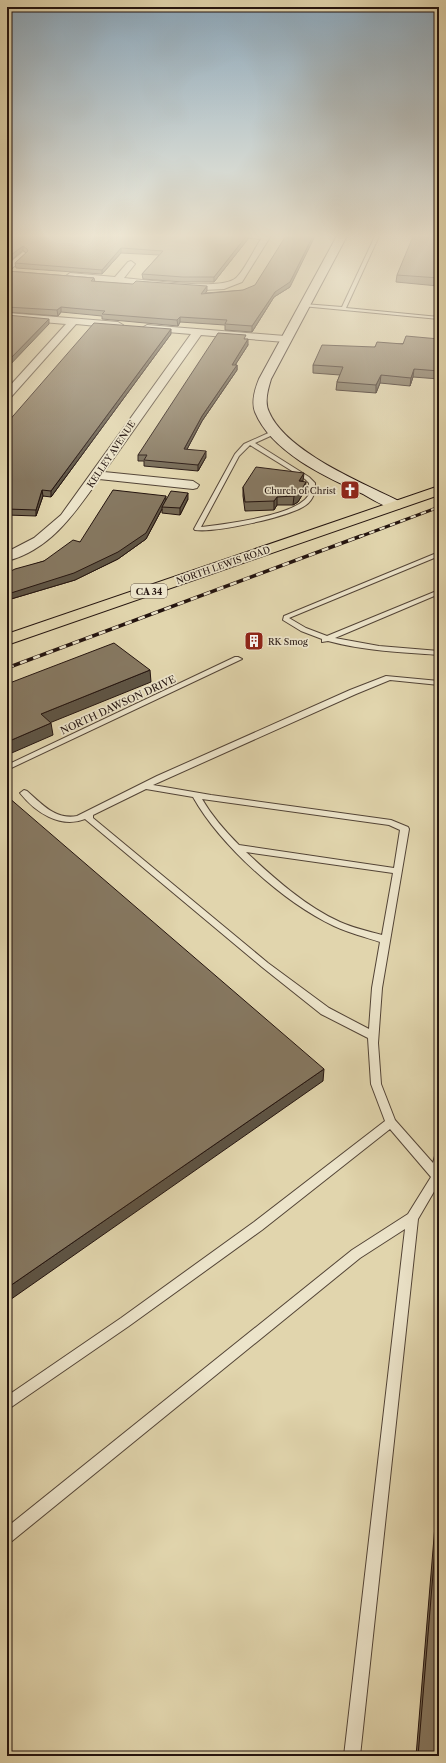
<svg xmlns="http://www.w3.org/2000/svg" width="446" height="1763" font-family="'Libre Caslon Text',serif">
<rect width="100%" height="100%" fill="#e1d5ad"/>
<filter id="stains"><feTurbulence type="fractalNoise" baseFrequency=".005" numOctaves="4"/><feColorMatrix values="0 0 0 0 .2 0 0 0 0 .09 0 0 0 0 .02 0 0 0 .5 -.17"/></filter>
<radialGradient id="worn" r=".72"><stop offset=".6" stop-color="#630" stop-opacity="0"/><stop offset="1" stop-color="#630" stop-opacity=".3"/></radialGradient>
<g fill="none" stroke-linecap="round" stroke-linejoin="round">
<defs>
<path id="lane" d="M376,234h4l-34,74 93,9v2l-137,-13 2,-2 38,3z
M275,430l2,1v2l-22,10 54,34 6,6c0,9 -1,16 -9,22 -16,12 -92,28 -111,25l-1,-1 41,-75 9,-10zM250,445l55,34 4,4c0,4 1,9 -1,13 -13,20 -83,28 -107,31l38,-71z
M439,552v4l-150,62 17,10 21,8 112,-46v4l-104,44 44,8 60,5v4c-37,-3 -75,-4 -111,-14l-6,1v-3l-21,-8 -18,-11 1,-4z
M235,657h3l4,2 -235,111v-5z
M386,676l53,5v4l-49,-5 -34,14 -203,91 58,10 180,25 17,7 1,2 -27,159 -4,55 3,41 14,36 38,43 2,-7 4,-2v29l-21,36 -58,537h-16l61,-527 -45,29 -348,283 -5,2v-16l345,-277 56,-36 23,-37 -41,-48 -128,101 -133,96 -122,84v-14l114,-78 133,-96 131,-101 -14,-37 -3,-46 -47,-24 -59,-47 -177,-148c-25,10 -50,-7 -65,-26l4,-3 3,1c15,13 28,29 50,25l80,-40 193,-86zM146,789l47,8c27,48 91,106 141,129 15,7 31,11 46,16l-8,46 -3,41 -40,-21 -61,-45 -175,-145v-3zM202,799l187,26 11,5 -6,38 -155,-23c-14,-14 -27,-29 -37,-46zM246,852l147,21 -11,62c-14,-4 -29,-7 -42,-13 -35,-16 -66,-44 -94,-70z"/>
<path id="street" d="M229,234h43l-30,48 -18,7 -21,1 -133,-11 -4,-3 4,-3 45,4 13,-15 3,-1 4,3 -11,14c21,2 98,13 112,0 8,-7 19,-30 25,-39l-28,-3z
M23,252l3,1v4l-19,15v-7z
M7,313l111,9 5,3 -5,3 -42,-4 -65,73 -4,1v-9l59,-65 -59,-5z
M147,325l138,11 5,3 -5,3 -84,-7 -97,137 89,9 6,4 -2,3 -4,1 -94,-10c-24,34 -49,71 -92,82v-9l27,-14 27,-23 130,-181 -47,-4 -2,-2z"/>
<path id="secondary" d="M338,234h10l-77,145c-3,10 -7,23 -2,33 17,40 94,71 132,90l2,3 -2,3 -5,1c-12,-2 -23,-9 -33,-15 -37,-17 -92,-42 -108,-82 -4,-11 0,-23 4,-33z"/>
<path id="primary" d="M439,486v9l-432,150v-11z"/>
</defs>
<use href="#lane" stroke="#534436" stroke-width="2"/>
<use href="#street" stroke="#534436" stroke-width="2"/>
<use href="#secondary" stroke="#24140f" stroke-width="2"/>
<use href="#primary" stroke="#24140f" stroke-width="2"/>
<use href="#lane" fill="#ece4ca" fill-rule="evenodd"/>
<use href="#street" fill="#ece4ca" fill-rule="evenodd"/>
<use href="#secondary" fill="#ece4ca" fill-rule="evenodd"/>
<use href="#primary" fill="#e1d5ad" fill-rule="evenodd"/>
<defs>
<path id="rail-far1" d="M359,537l80,-30"/>
<path id="rail" d="M7,668l354,-132"/>
</defs>
<use href="#rail-far1" stroke="#24140f" stroke-width="3"/>
<use href="#rail" stroke="#24140f" stroke-width="3.5"/>
<use href="#rail-far1" stroke="#ece4ca" stroke-width="2" stroke-dasharray="5.5" stroke-linecap="butt"/>
<use href="#rail" stroke="#ece4ca" stroke-width="2.5" stroke-dasharray="7" stroke-linecap="butt"/>
</g>
<path fill="#736753" stroke="#24140f" d="M7,234h241v5l-34,43h-31l-40,-3 -1,-5 17,-19 -38,-2 -19,21 -86,-6 -1,-5 11,-10z
M439,234v58h-2l1,-6 -42,-4 1,-7z
M7,271l87,7 1,4 112,9 -2,2 85,-6 -16,10 -22,35 -27,-2v-5l-45,-3 -2,4 -76,-7v-3l-41,-4 -3,4 -51,-4z
M171,334l-120,163 -8,-1 -7,20 -29,-1v-92z
M246,339l2,6 -13,20h2v5l-35,51 -15,28 19,8 -8,14 -54,-5v-5h-6v-6z
M439,339v40l-26,-2 -3,9 -30,-3 -4,10 -40,-3 1,-8 3,-7 -27,-2v-8l62,-18z
M303,481l2,9 -7,12 -5,3h-16l-3,5 -29,1 -2,-15v-9z
M188,499l-8,16 -18,-2v-4l-16,30 -28,20 -43,21 -64,19 -4,-3v-23l37,-12 36,-19 86,-42z
M439,1477v279h-23z"/>
<path fill="#5e5444" stroke="#24140f" d="M248,234v5l-34,43v-5z
M314,234h2l-26,53 -16,10 -22,35v-6l23,-34z
M23,246v4l-16,14v-6z
M121,248v5l-19,21v-4z
M207,286v5l-6,8v-5z
M61,307v5l-3,4 -1,-6z
M180,317v5l-2,4 -1,-6z
M49,319v5l-42,44v-6z
M171,329v5l-120,163v-6z
M248,339v6l-16,25v-5z
M237,365v5l-35,51 -18,34v-6l18,-33z
M414,369l-1,8 -3,9 1,-8z
M381,375l-1,8 -4,10v-8z
M206,451v6l-8,14v-6z
M304,473l-1,8h-4z
M306,482l-1,8 -7,12 -5,3 1,-9z
M42,490l1,6 -7,20v-6z
M188,493v6l-8,16v-7z
M166,496v6l-4,5v2l-16,30 -28,20 -43,21 -64,19v-6z
M277,497v8l-3,5v-9z
M10,531l1,6 -4,3v-7z
M150,670l1,12 -109,44 -1,-12z
M51,723l2,12 -46,20v-13z
M324,1069l-1,12 -316,221v-14z"/>
<path fill="#867861" stroke="#24140f" d="M7,234h241l-34,43h-31l-41,-3 21,-23 -42,-3 -19,22 -87,-7 13,-12 -1,-2 -4,-3 -16,12z
M287,234h27l-24,48 -15,10 -23,34 -27,-2 2,-4 -47,-3 -3,3 -75,-6 3,-3 -34,-3 -10,-1 -4,3 -50,-3v-36l87,7 -3,3 42,3 3,-3 71,5 -6,8 42,-4 12,-5z
M414,234h25v44l-42,-3z
M7,315l42,4 -42,43z
M94,323l77,6 -120,162 -9,-1 -6,20 -29,-1v-86z
M218,333l28,2 -2,4h4l-16,26h5l-35,51 -18,33 22,2 -8,14 -54,-5 3,-5h-9z
M406,336l33,3v32l-25,-2 -3,9 -30,-3 -5,10 -39,-3 6,-15 -30,-2 9,-20 53,2 2,-5 26,2z
M256,467l48,6 -5,8 7,1 -7,12 -5,2 -17,1 -3,4 -29,1 -2,-15z
M113,490l53,6 -20,37 -28,19 -44,21 -63,20 -4,-3v-17l8,-4 29,-8 29,-21 7,2z
M171,491l17,2 -8,15 -18,-1z
M114,643l36,27 -109,44 10,9 -44,19v-58z
M8,797l316,272 -317,219v-490z
M439,1501v255h-21z"/>
<linearGradient id="sky" x2="0" y2="1"><stop stop-color="#8ba7bb"/><stop offset="0.49" stop-color="#f2ecda"/><stop offset="1" stop-color="#f2ecda" stop-opacity="0"/></linearGradient>
<rect width="446" height="481" fill="url(#sky)"/>
<defs>
<symbol id="church-square" viewBox="-11 -11 22 22"><rect x="-9" y="-9" width="18" height="18" rx="4" fill="#8f2418" stroke="#ece4ca"/><path d="M-1.2-6h2.4v3.5h3.3v2.4h-3.3V6h-2.4V-.1h-3.3v-2.4h3.3Z" fill="#fff"/></symbol>
<symbol id="building-square" viewBox="-11 -11 22 22"><rect x="-9" y="-9" width="18" height="18" rx="4" fill="#8f2418" stroke="#ece4ca"/><path d="M-4-6H4V6H1V3H-1V6H-4ZM-2.5-4.3h1.7v1.8h-1.7ZM.8-4.3h1.7v1.8H.8ZM-2.5-1h1.7V.8h-1.7ZM.8-1h1.7V.8H.8Z" fill="#fff"/></symbol>
</defs>
<g fill-rule="evenodd">
<use href="#church-square" x="339" y="479" width="22" height="22"/>
<use href="#building-square" x="243" y="630" width="22" height="22"/>
</g>
<g text-anchor="middle" dominant-baseline="central" stroke-width="3.5" stroke-linejoin="round" paint-order="stroke">
<g font-size="9" fill="#24140f" stroke="#ece4ca">
<text transform="translate(111 454) rotate(-56)">KELLEY AVENUE</text>
<text transform="translate(223 565) rotate(-19)">NORTH LEWIS ROAD</text>
</g>
<g font-size="9" fill="#24140f" stroke="#ece4ca" text-anchor="end">
<text x="336" y="490">Church of Christ</text>
<text x="268" y="641" text-anchor="start">RK Smog</text>
</g>
<rect fill="#ece4ca" stroke="#605247" stroke-width="1" x="131" y="584" width="36" height="14" rx="3"/>
<g font-size="9" font-weight="bold" fill="#24140f">
<text x="149" y="591">CA 34</text>
</g>
<g font-size="10" fill="#24140f" stroke="#ece4ca">
<text transform="translate(118 705) rotate(-25)">NORTH DAWSON DRIVE</text>
</g>
</g>
<rect width="446" height="1763" fill="none" stroke="#e1d5ad" stroke-width="24"/>
<rect x="8" y="8" width="430" height="1747" fill="none" stroke="#24140f" stroke-width="2"/>
<rect x="12" y="12" width="422" height="1739" fill="none" stroke="#24140f"/>
<rect width="100%" height="100%" filter="url(#stains)"/>
<rect width="100%" height="100%" fill="url(#worn)"/>
</svg>
